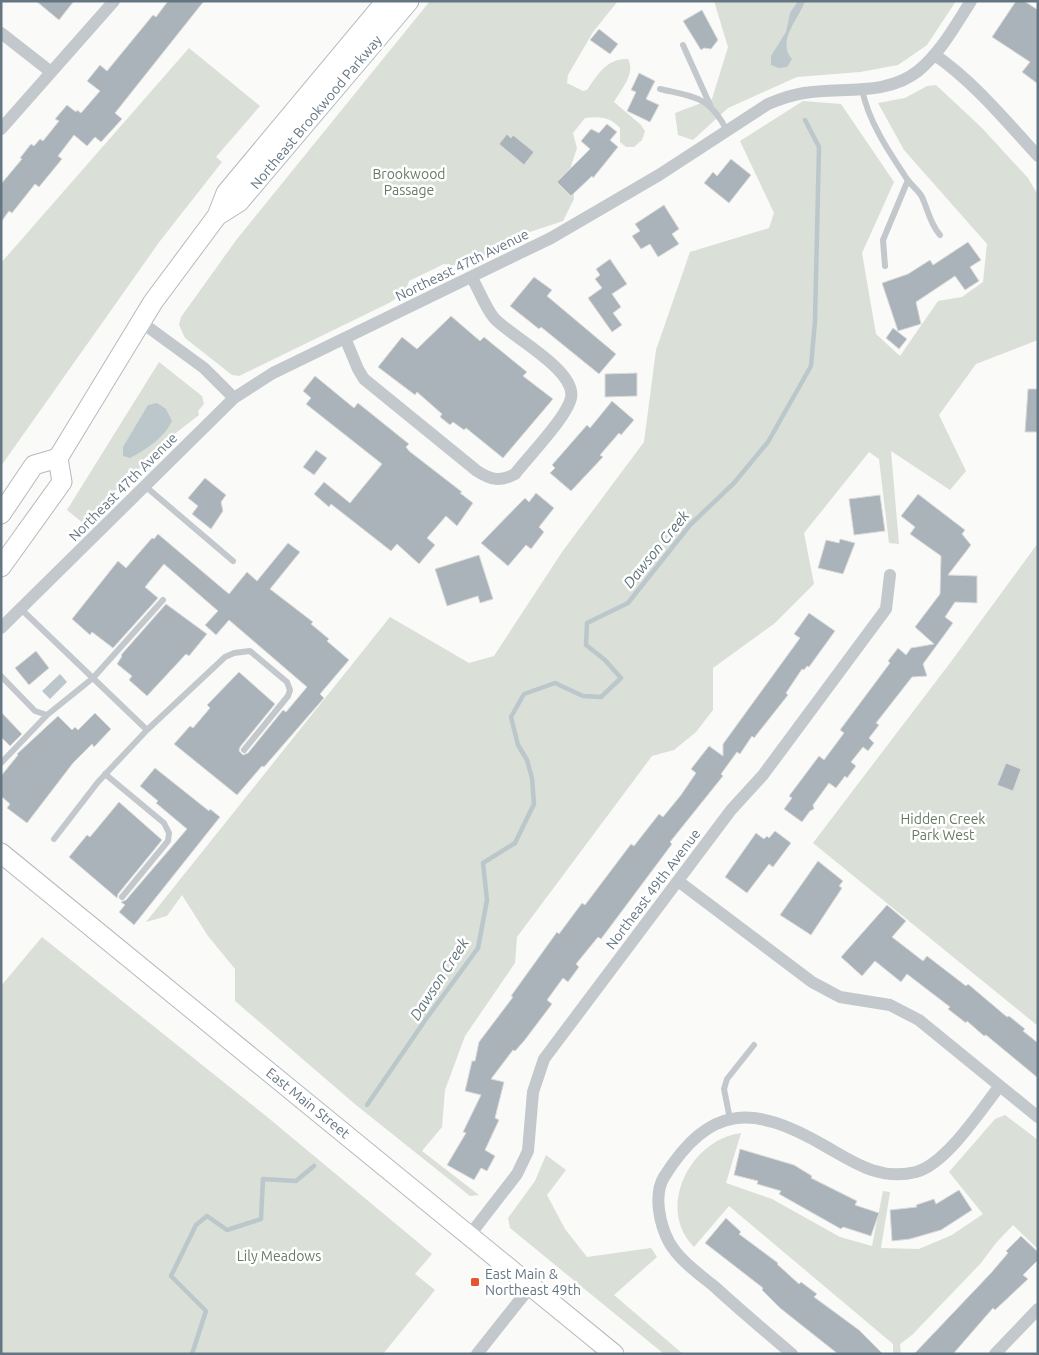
<svg xmlns="http://www.w3.org/2000/svg" width="1039" height="1355" font-family="Ubuntu,sans-serif">
<rect width="100%" height="100%" fill="#fafaf8"/>
<path fill="#dadfd7" d="M430,1h188l-25,31 -25,43 -1,8 16,8 4,-1c11,-16 20,-32 41,-31 8,15 -7,30 -14,43l27,23 4,6 -3,9 -8,7h-8l-6,-5v-14c-9,-11 -22,-12 -35,-10l-12,15 4,15 -6,18 3,33 -11,22 -57,19 -21,21 -12,-3 -21,8 -8,-2 -35,17 -4,12 -16,10 -150,73 -7,-1 -47,-37 -6,-13 2,-8 56,-78z
M714,1h242l-29,44 -29,20 -38,7 -63,5 -69,31 -35,32 -15,-5 -3,-22 37,-14 16,-52z
M189,48l71,58 -44,51 6,5 -62,79 -159,225v-203z
M936,85l45,42 47,51 10,17v145l-62,24 -37,51 27,56 -16,19 -59,-39 8,93 -10,-1 -10,-84 -10,-7 -65,81 10,51 -39,39 -62,45v42l-17,22 -22,18 -22,6 -135,181 -2,26 -50,73 -20,54 -3,37 -20,24 57,44 -9,1 -114,-91 -121,-104v-32l-27,-33 -26,-41 -15,21 -21,6 244,-305 79,46 25,-7 68,-104 82,-110 12,-92 34,-98 79,-24 5,-15 -34,-72 63,-40 38,3 53,78 -32,71 14,81 24,22 38,-55 24,-4 21,-15 4,-38 -83,-94 -26,-47 27,-5 22,-12z
M159,362l43,34 2,8 -6,7 1,4 -31,24 -21,25 -10,6 -54,53 -16,-13z
M1038,543v483l-225,-183 137,-180z
M42,937l224,179 166,138 -17,20 20,16 -52,64h-382v-368z
M1005,1115l33,25v109l-25,-24 -17,18 -15,20 -69,72 -12,9 1,10h-8v-10l-164,-138 -35,41c-39,-39 -3,-108 47,-114l-15,50 46,16 68,38 32,9 11,-55 7,1 -9,56 38,1 33,-14 31,-21 -34,-42 46,-53z
M546,1155l20,15 -19,25 18,34 22,28 64,-9 6,9 -43,38 69,59h-19l-154,-126 -2,-10 27,-37z"/>
<path fill="#bbc7cb" d="M798,1h7c-6,18 -29,40 -13,58l-5,8 -8,1 -8,-3v-9l15,-24 4,-19z
M157,403l9,6 6,12c-8,17 -25,28 -42,37l-7,-2v-9l25,-42z
M60,674l7,8 -17,17 -8,-8z"/>
<g fill="none" stroke-linecap="round" stroke-linejoin="round">
<path stroke="#bbc7cb" stroke-width="4.5" d="M367,1105l59,-86 52,-71 9,-48 -4,-37 32,-20 19,-39 -2,-26 -5,-18 -9,-15 -7,-28 13,-23 31,-11 28,13 18,1 20,-19 -16,-18 -19,-15 1,-22 41,-20 62,-78 44,-42 34,-41 43,-76 4,-45 4,-174 -14,-27
M192,1354l14,-43 -35,-35 25,-51 11,-9 20,14 34,-11 2,-40 33,2 18,-15"/>
</g>
<path fill="#aab3b9" stroke="#dcdcda" d="M36,1h38l-15,19z
M168,1h36l-89,112 7,6 -21,23 -6,-5 -8,9 -13,-11 -16,21 4,3 -23,28 -4,-3 -23,29 -3,-2 -8,11v-38l21,-25 -2,-1 11,-14 3,2 6,-7 3,2 16,-20 -4,-2 12,-14 9,7 1,-2 4,3 19,-22 -13,-10 13,-16 7,6 46,-56 3,2z
M1016,1h8l14,9v74l-16,-12 8,-10 -38,-25z
M702,10l16,30 -7,9 -7,-1 -3,2 -18,-29z
M599,29l19,15 -8,10 -20,-14z
M639,73l16,8 -9,18 13,6 -9,17 -23,-11 9,-19 -5,-2z
M607,124l10,8 -7,8 8,7 -25,31 -1,-2 -21,20 -14,-14 33,-33 -9,-8 10,-12 8,4z
M507,134l4,4 2,-3 21,17 -10,13 -25,-21z
M731,159l20,16 -22,28 -25,-20 9,-11 4,4z
M664,205l15,24 -7,5 7,10 -21,13 -8,-13 -9,5 -9,-13 8,-5 -5,-7z
M968,242l13,18 -11,7 9,14 -14,9 -10,-14 -39,26 5,22 -23,7 -16,-48 26,-9 22,-14 3,5z
M610,259l17,25 -15,10 9,13 -8,6 9,12 -10,7 -24,-34 14,-10 -7,-9 5,-4 -4,-6z
M534,277l18,13 -5,6 69,58 -17,20 -58,-47 -2,2 -29,-23z
M451,316l29,25 4,-4 43,35 -4,4 30,23 -50,59 -37,-30 -2,2 -11,-8 -3,3 -10,-8 2,-3 -25,-22 -2,3 -37,-28 24,-30 15,12z
M893,328l14,11 -8,10 -13,-11z
M637,373v23l-32,1v-23z
M315,376l39,32 4,-5 51,41 -3,3 3,4 53,41 -2,1 13,10 -16,23 -11,-10 -19,22 8,7 -16,19 -22,-20 -6,7 -60,-47 -2,3 -15,-13 10,-12 26,21 32,-39 -76,-60 5,-6 -8,-7z
M1028,389h10v43h-13z
M612,401l22,19 -13,15 -2,-2 -19,22 3,2 -32,34 -21,-18 5,-5 -3,-3 35,-40 3,3z
M316,450l11,8 -13,17 -11,-8z
M205,478l21,17 -5,7 2,9 -12,18 -19,-15 6,-8 -10,-8z
M536,493l18,15 -15,19 5,5 -13,17 -5,-4 -18,21 -27,-23 44,-45 4,4z
M918,494l47,36 -3,4 9,11 -23,30 29,1v27l-22,-1 -10,15 8,6 -30,41 4,12 -15,1 -36,46 3,2 -10,13 5,5 -6,8 -5,-4 -12,15 5,4 -9,12 -2,-2 -9,12 -7,-5 -16,22 1,4 -4,2 -8,11 -18,-13 8,-11 -3,-2 30,-40 5,4 20,-27 -4,-3 50,-67 -2,-2 10,-13 8,7 5,-7 23,-4 -19,-17 25,-33 1,-38 -31,-22 5,-7 -14,-11z
M880,495l5,36 -31,4 -5,-36z
M158,534l71,60 18,-22 10,9 31,-38 12,9 -30,37 43,33 -2,2 18,15 -2,2 22,19 -29,34 4,4 -60,69 -2,-1 -25,29 -63,-51 16,-18 3,2 17,-20 -3,-3 32,-33 36,32 -35,43 -1,4 4,4 5,-2 35,-43 3,2 21,-25 -78,-67 -13,15 -11,-10 13,-14 -54,-47 -19,23 13,11 -45,50 -21,-16 -2,3 -18,-16 46,-58 8,7 26,-30 2,1z
M840,539l15,4 -12,31 -25,-6 8,-28 13,3z
M479,555l14,44 -13,4 -2,-7 -31,10 -12,-37z
M166,604l41,30 -18,22 -3,-2 -39,42 -18,-16 3,-4 -15,-12 5,-8 -1,-1z
M809,613l26,18 -26,36 -2,-1 -3,4 -2,-1 -16,24 2,2 -34,43 -2,-2 -12,18 -3,-2 -16,22 2,2 -53,66 2,2 -71,95 -3,-2 -22,27 3,3 -11,15 -5,-4 -16,22 5,4 -28,37 -9,10 -2,-1 -22,29 13,3 -9,36 4,2 -14,30 10,6 -8,15 -6,-3 -7,12 -27,-15 19,-32 -3,-1 18,-37 -16,-4 7,-30h3l4,-19 34,-45 -2,-1 46,-64 2,2 23,-31 3,2 46,-61 3,2 25,-32 4,3 18,-22 15,-22 -5,-4 18,-23 14,10v-12l77,-106 -6,-4z
M36,651l13,17 -20,17 -14,-17z
M1,712l21,22 -12,12 -9,-9z
M95,713l16,16 -17,18 -2,-3 -19,19 -46,60 -20,-15 3,-4 -9,-8v-20l17,-21 -1,-1 41,-38 14,14 3,-3 3,3z
M1006,763l15,6 -8,22 -16,-6z
M155,768l54,43 1,-2 10,8 -86,108 -15,-13 6,-7 -4,-3 5,-2 61,-71 -31,-26 2,-2 -18,-15z
M119,802l43,38 -44,54 -1,4 -48,-41 18,-22 3,2z
M775,831l16,12 -18,24 -4,-3 -22,29 -22,-16 31,-44 8,6 3,-3 2,2z
M818,861l25,20 -4,5 3,2 -31,47 -31,-20z
M887,905l19,16 -14,16 31,24 4,-5 39,30 2,-2 39,33 2,-1 16,13 -2,2 15,12v35l-52,-43 -2,1 -17,-15 -1,2 -18,-14 2,-2 -43,-33 -6,8 -26,-21 -13,15 -21,-19z
M740,1149l54,16 18,11 -1,2 46,23 -2,4 24,8 -8,23 -28,-9 -2,2 -62,-35 2,-3 -24,-7 1,-3 -24,-6z
M959,1190l13,20 -31,20 -31,9 -18,2 -2,-31 27,-3 -1,-2 18,-6 2,5z
M726,1218l15,14 -2,2 39,29 -1,1 22,20 2,-2 16,12 -3,3 45,33 24,24h-45l-58,-46 -18,-18 1,-2 -58,-45z
M1021,1236l17,16v8l-15,15 5,4 -33,31 -2,-2 -40,46h-39l77,-81 17,-20 -2,-2z"/>
<g fill="none" stroke-linecap="round" stroke-linejoin="round">
<defs>
<path id="secondary" d="M217,216l22,-14 170,-201
M1,514l33,-49 24,-7
M1,567l61,-85 -4,-24 95,-156 64,-86 9,-23 160,-192
M1,853l613,501"/>
</defs>
<use href="#secondary" stroke="#b3babf" stroke-width="21"/>
<path stroke="#c3c8cc" stroke-width="6" d="M683,45l27,60
M660,89c34,8 50,7 67,42
M862,89c6,32 27,63 45,90 4,6 11,11 15,18 6,13 8,27 18,38
M885,266l-2,-26 25,-60
M145,486l88,75
M21,609l126,121 -49,52 -44,57
M1,676l34,35 12,4 46,-37 70,-78
M147,730l78,-73 9,-4 16,-2 37,31 3,8 -2,6 -44,54
M1,763l46,-48
M105,774l59,49 5,10 -1,8 -46,56
M730,1119l-6,-30 3,-10 27,-34"/>
<path stroke="#c3c8cc" stroke-width="12" d="M1,33l50,39
M935,55c40,28 70,65 103,101
M1,129l113,-128
M141,322l63,46 30,30
M345,338l13,31 6,10 113,92c14,9 23,11 38,3 13,-17 52,-57 56,-76 6,-28 -61,-62 -77,-80 -9,-11 -15,-28 -22,-40
M1,628l233,-230 39,-25 278,-135 108,-63 109,-71c12,-5 23,-9 36,-11 38,-6 83,3 114,-22 23,-19 37,-45 53,-70
M678,881l134,101 28,15 50,8 29,15 119,97
M469,1236l48,-62 11,-23 5,-59 11,-33 187,-249 32,-35 123,-166 4,-34
M477,1354l54,-68
M792,1354c-26,-22 -52,-44 -77,-67 -16,-13 -36,-27 -46,-45 -9,-17 -16,-47 -5,-65 46,-73 89,-73 161,-31 30,17 55,35 91,26 30,-8 64,-61 83,-85
M995,1354l43,-45"/>
<use href="#secondary" stroke="#fff" stroke-width="19"/>
</g>
<rect fill="#e4572e" stroke="#fff" stroke-width="2" x="470" y="1277" width="10" height="10" rx="2.5"/>
<g text-anchor="middle" dominant-baseline="central" stroke-width="5" stroke-linejoin="round" paint-order="stroke">
<g font-size="14" fill="#657683" stroke="#fff">
<text transform="translate(316 112) rotate(-50)">Northeast Brookwood Parkway</text>
<text transform="translate(462 265) rotate(-26)">Northeast 47th Avenue</text>
<text transform="translate(123 487) rotate(-45)">Northeast 47th Avenue</text>
<text transform="translate(653 889) rotate(-53)">Northeast 49th Avenue</text>
<text transform="translate(308 1103) rotate(39)">East Main Street</text>
</g>
<g font-size="14" fill="#687a64" stroke="#fff">
<text x="409" y="174">Brookwood<tspan x="409" dy="16">Passage</tspan></text>
<text x="943" y="819">Hidden Creek<tspan x="943" dy="16">Park West</tspan></text>
<text x="279" y="1256">Lily Meadows</text>
</g>
<g font-size="14" fill="#657683" stroke="#fff" text-anchor="start">
<text x="485" y="1274">East Main &amp;<tspan x="485" dy="16">Northeast 49th</tspan></text>
</g>
<g font-size="15" font-style="italic" fill="#60757c" stroke="#fff">
<text transform="translate(656 549) rotate(-51)">Dawson Creek</text>
<text transform="translate(439 979) rotate(-57)">Dawson Creek</text>
</g>
</g>
<rect width="1039" height="1355" fill="none" stroke="#657683" stroke-width="5"/>
</svg>
